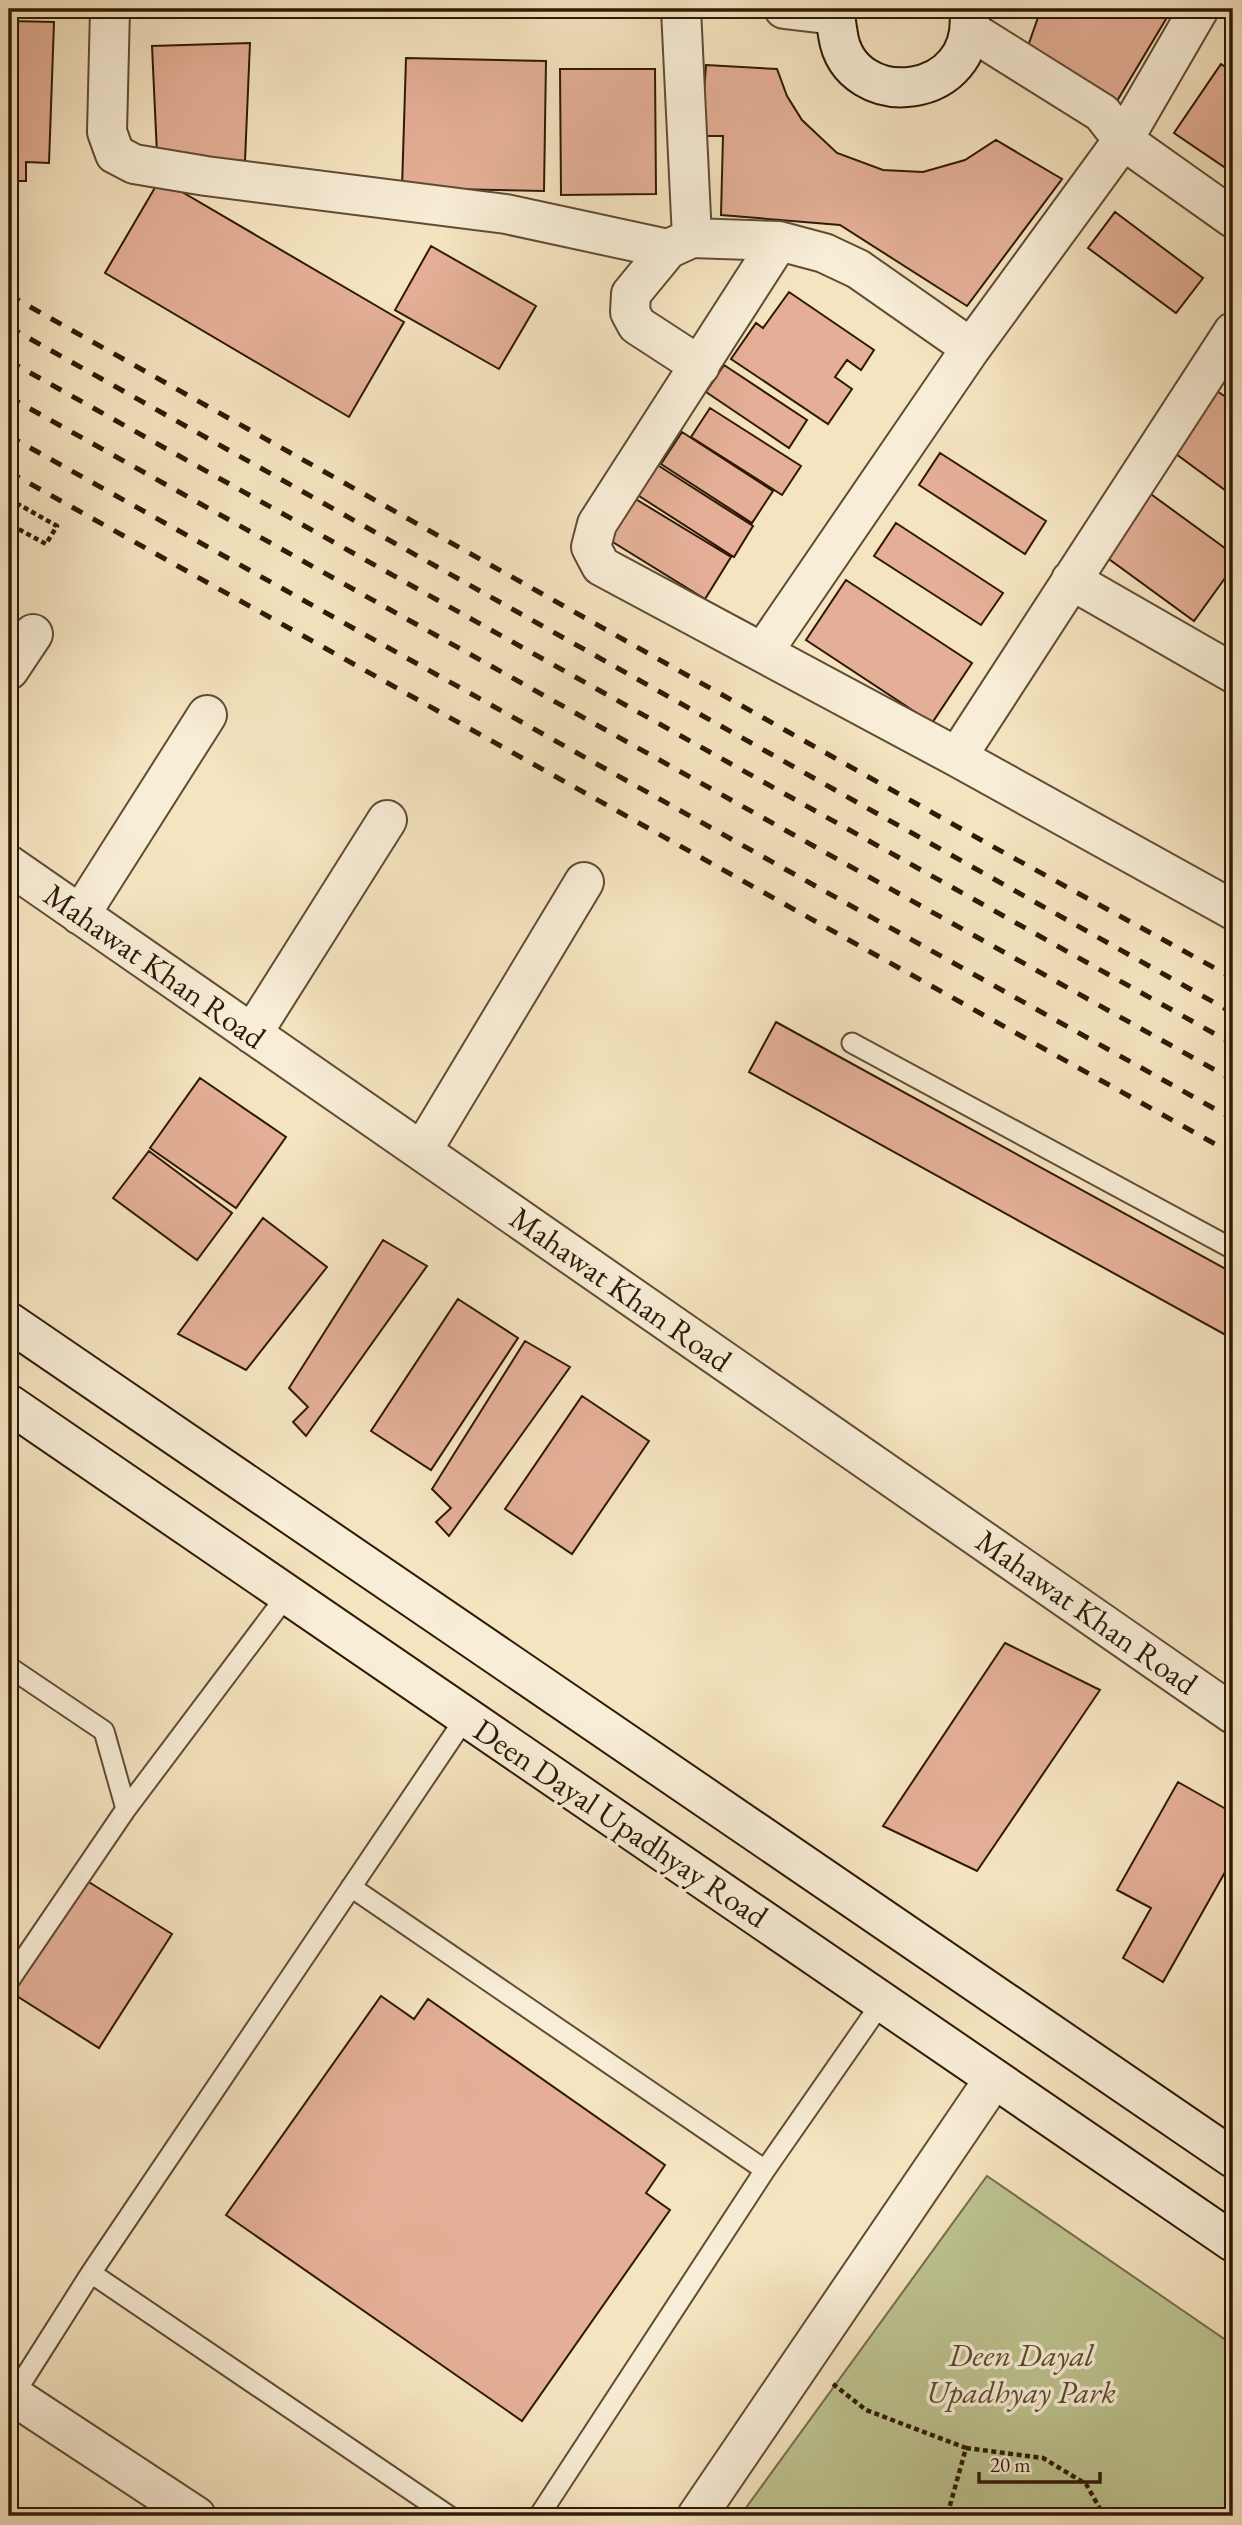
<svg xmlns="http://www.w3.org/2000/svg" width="1242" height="2525" font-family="'EB Garamond',serif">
<rect width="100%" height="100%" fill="#f5e4c0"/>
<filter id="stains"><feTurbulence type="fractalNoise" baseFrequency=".00286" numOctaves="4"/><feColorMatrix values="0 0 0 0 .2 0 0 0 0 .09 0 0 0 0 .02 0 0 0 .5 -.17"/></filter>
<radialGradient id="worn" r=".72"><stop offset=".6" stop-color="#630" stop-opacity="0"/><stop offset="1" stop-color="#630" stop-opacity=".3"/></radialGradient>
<path fill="#bdc491" stroke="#766e4c" stroke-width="2" d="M987,2176l246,169v171h-493z"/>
<path fill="#e4af96" stroke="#2f1906" stroke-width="2" d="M1041,9h131l-55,92 -89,-55z
M9,21l45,1 -5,141 -23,-1v19h-17z
M250,43l-5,118 -88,-7 -5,-108z
M406,58l140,3 -2,130 -142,-3z
M1221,64l12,8v101l-59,-40z
M706,65l71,4 10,27 15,24 35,33 46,17 40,2 42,-12 31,-20 66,39 -95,127 -127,-81 -119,-10 2,-79h-22z
M560,69h95l1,125 -95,1z
M160,179l244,143 -55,95 -244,-144z
M1115,212l88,66 -27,35 -88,-65z
M431,246l105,60 -37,63 -104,-59z
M789,292l85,58 -13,20 -14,-10 -12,17 17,12 -24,35 -97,-65 25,-36 7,5z
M724,365l83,55 -18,28 -83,-56z
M1217,391l16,11v94l-61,-45z
M710,408l91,58 -19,29 -91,-58z
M682,432l91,59 -21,32 -91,-59z
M940,453l106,68 -21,33 -106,-69z
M645,457l108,69 -19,31 -109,-70z
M1148,492l85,62v13l-39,54 -92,-67z
M629,495l102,62 -26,42 -102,-63z
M896,523l107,70 -22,32 -107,-69z
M846,580l126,83 -40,60 -126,-83z
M776,1022l457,251v66l-484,-267z
M200,1078l86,59 -50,71 -86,-60z
M149,1151l83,62 -35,47 -84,-62z
M263,1218l64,49 -81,103 -68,-36z
M383,1240l44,26 -121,170 -13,-14 15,-15 -19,-19z
M458,1299l60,39 -87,132 -60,-39z
M525,1341l45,26 -121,169 -13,-14 15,-14 -19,-19z
M582,1396l67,45 -77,113 -67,-45z
M1005,1643l95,47 -123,181 -94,-45z
M9,1770l9,7 -9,14z
M1178,1782l55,31v45l-70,124 -40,-24 28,-50 -34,-18z
M84,1879l88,55 -73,114 -87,-55z
M381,1996l33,23 14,-20 237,166 -19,28 24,17 -148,211 -296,-206z"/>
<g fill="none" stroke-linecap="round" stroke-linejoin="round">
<defs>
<path id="lane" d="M852,1043l381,206
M9,1667l95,64 22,78 -117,172
M126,1809l161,-214
M351,1887l414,283
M91,2273l358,243
M13,2396l78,-123 375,-556
M539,2516l226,-346 117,-168"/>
<path id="street" d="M110,9l-3,123 8,22 19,10 72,12 300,38 162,35
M681,9l11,229
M784,9l51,6
M971,31l131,82 21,27 110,78
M971,348l-113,-79 -34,-16 -45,-12 -182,283 -6,23 10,19 356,191 276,153
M700,366l-63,-41 -7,-13 1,-18 37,-45 24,-11 87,3
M1071,580l162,93
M763,652l208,-304 152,-208 76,-131
M9,670l24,-36
M957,757l276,-425
M9,865l1224,849
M80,915l127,-200
M252,1034l135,-214
M422,1151l162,-269
M9,2393l187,123
M697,2516l297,-437"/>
<path id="secondary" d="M837,9c-3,9 0,17 1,26 12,79 143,67 131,-26
M9,1322l1224,836
M9,1404l1224,838"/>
</defs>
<use href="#lane" stroke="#604c34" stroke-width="23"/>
<use href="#street" stroke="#604c34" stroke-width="42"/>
<use href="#secondary" stroke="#2f1906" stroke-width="42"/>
<path stroke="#2f1906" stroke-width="4.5" stroke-dasharray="5 3.5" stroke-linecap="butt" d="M9,499l48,27 -11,18 -37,-20
M833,2384l33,26 100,38 -19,68
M966,2448l77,10 43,26 18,32"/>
<use href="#lane" stroke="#f8edd6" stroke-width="19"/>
<use href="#street" stroke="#f8edd6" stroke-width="38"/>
<use href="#secondary" stroke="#f8edd6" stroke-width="38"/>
<path stroke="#2f1906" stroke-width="5" stroke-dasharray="12 12" stroke-linecap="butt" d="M9,295l981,550 243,133
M9,327l1224,686
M9,361l1224,683
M9,397l1224,683
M9,436l1224,683
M9,472l1224,682"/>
</g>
<g text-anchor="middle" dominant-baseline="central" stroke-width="7" stroke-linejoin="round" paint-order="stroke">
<g font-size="32" fill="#2f1906" stroke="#f8edd6">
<text transform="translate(155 966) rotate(35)">Mahawat Khan Road</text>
<text transform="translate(621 1289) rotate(35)">Mahawat Khan Road</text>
<text transform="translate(1087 1612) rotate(35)">Mahawat Khan Road</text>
<text transform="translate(621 1823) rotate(34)">Deen Dayal Upadhyay Road</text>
</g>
<g font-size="32" font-style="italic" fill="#5a4c30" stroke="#f8edd6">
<text x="1021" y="2355">Deen Dayal<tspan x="1021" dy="37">Upadhyay Park</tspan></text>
</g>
</g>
<rect width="1242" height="2525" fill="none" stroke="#f5e4c0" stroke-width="35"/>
<rect x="10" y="10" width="1221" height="2504" fill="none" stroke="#2f1906" stroke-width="3.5"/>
<rect x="18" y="18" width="1207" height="2490" fill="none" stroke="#2f1906" stroke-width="2"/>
<path d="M979 2472v10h121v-10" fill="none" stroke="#2f1906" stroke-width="3.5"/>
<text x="990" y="2472" font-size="21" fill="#2f1906" stroke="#f8edd6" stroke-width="5" paint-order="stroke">20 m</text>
<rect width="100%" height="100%" filter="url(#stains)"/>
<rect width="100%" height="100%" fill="url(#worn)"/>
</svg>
